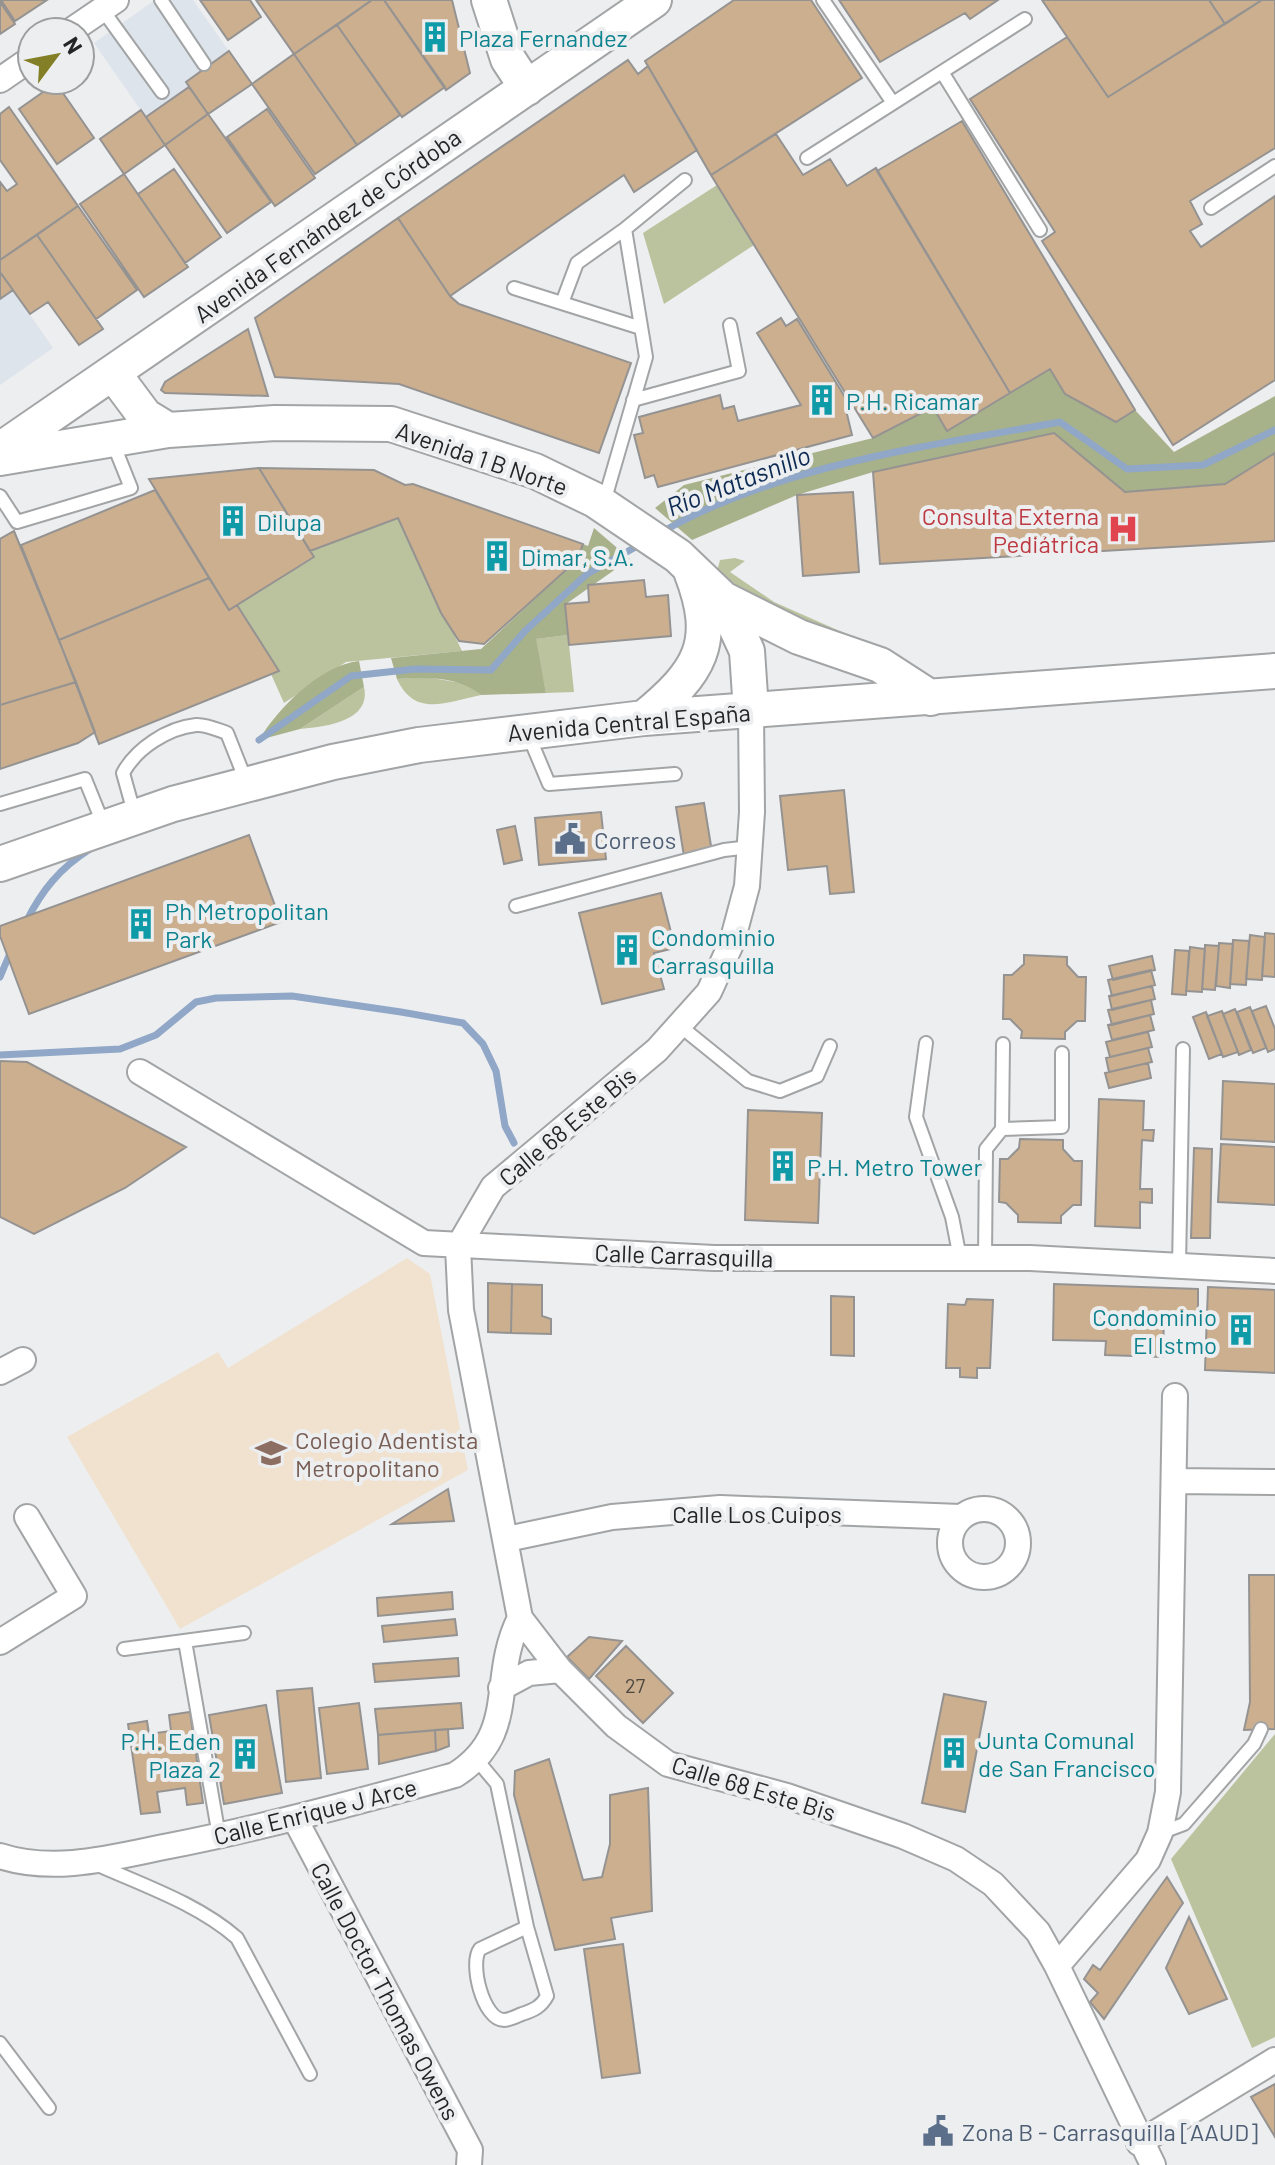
<svg xmlns="http://www.w3.org/2000/svg" width="1275" height="2165" font-family="Barlow,sans-serif">
<rect width="100%" height="100%" fill="#edeef0"/>
<path fill="#dde4ec" d="M155,0h38l59,84 -87,61 -71,-102z
M0,272l53,76 -53,37z"/>
<path fill="#f0e2cf" d="M407,1258l23,16 38,196 -288,159 -113,-192 151,-85 10,16z"/>
<path fill="#bac39d" d="M717,185l37,60 -90,59 -21,-71z
M398,518l64,133 -116,11 -62,41 -13,-29 7,-3 -41,-66 77,-47 -4,-7z
M735,558l10,3 -15,11 44,30 86,38 -89,-29 -54,-40 3,-11z
M568,635l6,57 -28,1 -11,-54z
M425,677l43,7 13,11c-35,7 -66,23 -84,-16z
M364,687c8,35 -41,40 -64,42z
M1275,1734v303l-23,11 -81,-189z"/>
<path fill="#a7b18a" d="M1050,369l16,25 49,28 20,-12 39,42 101,-56v57l-50,31 -100,8 -71,-59 -181,39 -76,23 -105,45 -37,-32 29,-23 189,-47 60,-31 15,24z
M594,528l36,31 -64,45 2,31 -32,4 10,54 -65,2c-23,-19 -55,-18 -84,-16l-6,-21 90,-9 96,-89 6,-16 5,2z
M359,661l5,26 -64,42 -41,11c19,-32 62,-75 100,-79z"/>
<g fill="none" stroke-linecap="round" stroke-linejoin="round">
<path stroke="#90a7c7" stroke-width="7" d="M662,532c116,-67 267,-86 398,-110l67,47 76,-4 72,-35
M259,740l92,-64 64,-7 76,1 34,-39 62,-57 54,-30
M26,922c16,-32 34,-54 64,-73
M0,977l11,-26
M0,1055l120,-6 36,-14 40,-33 20,-4 76,-2 109,16 62,11 20,21 13,27 9,55 9,17"/>
</g>
<path fill="#cbaf8f" stroke="#959392" stroke-width="2" d="M1,0h46l-32,21z
M200,0h50l11,17 -33,23z
M256,0h116l-78,54z
M372,0h12l61,87 -43,30 -65,-92z
M384,0h68l18,73 -24,17z
M734,0h77l51,78 -151,97 -66,-114z
M839,0h159l-28,19 -5,-6 -85,49z
M1042,0h167l16,24 -117,73z
M1209,0h53l-37,24z
M1262,0h13v148l-85,53 12,23 -12,7 11,16 74,-51v184l-102,65 -131,-204 13,-9 -85,-133 97,-62 41,60z
M0,2l15,22 -15,10z
M337,25l63,90 -43,30 -63,-91z
M229,51l23,33 -44,30 -22,-32z
M294,54l63,91 -42,29 -63,-90z
M628,60l10,14 10,-8 49,84 -63,42 -10,-17 -174,121 -52,-78z
M56,83l38,55 -37,26 -38,-55z
M189,87l19,27 -43,31 -19,-28z
M9,107l69,99 -78,54v-78l7,9 10,-7 -17,-24v-46z
M267,109l48,69 -40,28 -48,-69z
M141,110l24,35 -41,29 -24,-35z
M208,114l63,88 -44,31 -62,-88z
M962,121l173,289 -19,12 -51,-28 -15,-25 -40,24 -133,-222z
M776,134l27,41 27,-16 17,27 29,-18 134,225 -63,38 -14,-24 -60,31 -162,-263z
M174,169l47,68 -36,26 -47,-69z
M124,174l64,93 -44,30 -64,-93z
M78,206l59,84 -41,29 -59,-84z
M398,218l52,78 9,8 172,59 -32,90 -200,-69 -124,-7 -20,-59z
M37,235l66,94 -24,16 -31,-43 -18,12 -30,-42v-12z
M0,272l13,18 -13,9z
M781,318l5,8 11,-7 54,88 -5,3 6,25 -194,52 -4,-12 -9,3 -11,-43 9,-2 -4,-16 81,-22 3,14 11,-3 4,15 63,-16 -44,-72z
M248,329l20,67 -103,-3 -4,-3 4,-8z
M1054,433l71,59 100,-8 50,-31v88l-395,23 -7,-92z
M259,468l55,89 -85,53 -80,-131z
M259,468l115,2 31,15 8,-1 170,60 -6,16 -93,84 -25,-3 -18,-28 -43,-95 -88,33z
M155,490l54,88 -150,62 -38,-95z
M853,492l6,80 -56,4 -6,-81z
M14,531l62,151 -76,23v-166z
M209,578l20,32 8,-5 42,66 -180,73 -40,-104z
M644,580l2,17 22,-2 3,41 -102,9 -4,-41 24,-2 -1,-17z
M76,682l19,50 -17,11 -78,26v-64z
M844,790l10,102 -24,2 -3,-28 -39,4 -8,-74z
M704,803l8,49 -28,4 -8,-49z
M601,812l5,47 -67,6 -4,-47z
M515,826l7,34 -18,4 -7,-34z
M249,835l32,87 -252,92 -29,-78v-10z
M661,893l14,55 -21,5 10,36 -62,15 -23,-91z
M1265,933l10,1v43l-13,-1z
M1250,935l15,2 -3,43 -16,-1z
M1233,940l16,1 -3,44 -16,-1z
M1219,943l14,1 -3,44 -14,-2z
M1205,945l14,1 -4,44 -13,-1z
M1190,947l15,2 -3,43 -16,-1z
M1175,950l14,1 -3,44 -14,-1z
M1024,955l43,2v8l11,12h8l-1,44h-8l-12,11v7l-44,-1 1,-7 -12,-12h-7l1,-44h8l12,-11z
M1152,956l3,14 -42,10 -4,-14z
M1151,970l4,15 -43,11 -4,-16z
M1152,986l3,13 -43,11 -3,-14z
M1151,1000l3,14 -42,11 -4,-15z
M1266,1006l9,23v20l-7,3 -16,-41z
M1250,1007l16,41 -13,5 -16,-41z
M1235,1009l16,41 -12,5 -16,-41z
M1222,1011l16,41 -15,5 -16,-41z
M1206,1012l16,42 -13,5 -16,-42z
M1150,1015l4,15 -42,10 -4,-15z
M1148,1032l4,15 -42,10 -4,-15z
M1148,1048l4,14 -43,10 -3,-14z
M0,1061l27,1 159,85 -61,41 -91,46 -34,-17z
M1148,1063l3,15 -42,10 -4,-15z
M1223,1081l52,3v58l-54,-3z
M1099,1099l45,2 -1,29h11l-1,11 -11,-1 -2,49h12v14l-12,-1v26l-45,-2z
M748,1110l74,3 -4,110 -73,-3z
M1020,1139l43,1v9l11,12h8l-1,44h-8l-12,11v7l-43,-1v-7l-12,-12 -7,-1 1,-43h8l11,-11z
M1221,1144l54,3v58l-57,-3z
M1194,1148l18,1 -2,89h-19z
M488,1283l24,1 -1,49 -23,-1z
M512,1284l30,1v31l9,3v15l-40,-1z
M1054,1284l144,5v27l-34,-1 -1,42 -58,-2 1,-14 -53,-1z
M1208,1287l67,3v83l-70,-3z
M831,1296l23,1v59l-23,-1z
M967,1299l26,1 -3,68h-13v10l-17,-1v-9h-14l2,-64 17,1z
M448,1489l6,32 -62,3z
M1249,1575h26v154l-31,1 6,-28z
M452,1592l1,17 -75,7 -1,-18z
M455,1619l2,16 -73,7 -2,-16z
M589,1637l33,4 -33,38 -22,-22z
M626,1646l47,47 -30,30 -47,-47z
M458,1658l1,18 -84,6 -2,-18z
M312,1688l9,90 -35,4 -9,-91z
M944,1694l42,8 -21,110 -43,-9z
M359,1703l9,66 -41,5 -8,-66z
M461,1703l2,25 -85,7 -3,-26z
M266,1705l16,88 -58,11 -15,-89z
M190,1712l13,91 -16,2 -2,-17 -28,4 3,20 -19,2 -13,-90 19,-3 2,13 22,-3 -2,-16z
M448,1729l1,17 -13,5 -1,-21z
M435,1730l1,21 -57,13 -1,-29z
M549,1759l34,121 19,-3 8,-33v-49l38,-7 4,123 -41,7 4,21 -60,11 -41,-155 1,-24z
M1167,1877l16,26 -79,116 -14,-17 8,-9 -14,-14 9,-14 7,5z
M1189,1917l38,82 -38,15 -23,-46z
M623,1944l17,129 -38,5 -18,-129z
M1275,2084v53l-24,-40z"/>
<g fill="none" stroke-linecap="round" stroke-linejoin="round">
<defs>
<path id="lane" d="M161,0l43,64
M823,0l70,103
M102,9l60,83
M942,72l98,158
M807,158l218,-139
M1211,208l64,-42
M514,288l127,40
M562,303l15,-40 48,-34
M633,400l106,-29 -9,-46
M0,496l17,26 114,-34 -18,-45
M604,502l42,-145 -21,-128 60,-49
M528,734l21,50 126,-10
M0,804l85,-25 19,47
M135,816l-12,-43c13,-24 44,-45 73,-48 9,-1 22,5 31,8l19,48
M516,906l208,-56 26,-3
M680,1026l68,55 32,10 37,-15 13,-30
M926,1043l-10,74 36,100 8,41
M1002,1129l60,-2v-74
M985,1258l1,-109 16,-20 1,-85
M1179,1266l4,-217
M185,1641l34,195
M124,1649l120,-16
M477,1760l20,24 30,143
M1160,1833l24,-9 70,-80 7,-15
M98,1865c47,21 100,39 139,73l73,136
M527,1927l20,69c-6,11 -13,14 -25,18 -5,2 -13,6 -18,6 -21,0 -35,-57 -24,-71z
M0,2043l49,65"/>
<path id="street" d="M69,32l47,-32
M0,80l32,-22
M751,711l1,101 -5,74 -15,56 -23,50 -52,58 -164,137 -35,60 3,63 59,308 40,52 56,56 52,38 119,32 116,40 53,23 37,25 45,48 19,34 96,199
M140,1072l284,171 290,15h316l245,13
M0,1372l23,-12
M1174,1481l101,1
M950 1543a34 34 0 1 1 68 0a34 34 0 1 1-68 0Z
M507,1539l105,-22 108,-9 241,9
M0,1642l74,-46 -47,-79
M501,1688l28,-15 31,-3
M295,1819l175,331 -1,15
M0,1856c55,18 114,1 169,-10 97,-19 191,-45 286,-71 65,-41 34,-96 65,-157
M1057,1966l91,-106 12,-27 8,-41 7,-396
M1139,2143l136,-83"/>
<path id="secondary" d="M489,0l19,59 19,29
M113,373l32,43 23,14 107,-7 116,1 144,47 60,29 83,56 45,43 24,52 4,60
M0,450l654,-450
M0,458l168,-28
M723,599l76,38 81,28 51,33
M644,718c56,-46 75,-75 47,-147
M0,864l173,-60 160,-42 86,-17 225,-27 631,-47"/>
</defs>
<use href="#lane" stroke="#a2a4a5" stroke-width="16"/>
<use href="#street" stroke="#a2a4a5" stroke-width="28"/>
<use href="#secondary" stroke="#a2a4a5" stroke-width="38"/>
<use href="#lane" stroke="#fff" stroke-width="12"/>
<use href="#street" stroke="#fff" stroke-width="24"/>
<use href="#secondary" stroke="#fff" stroke-width="34"/>
</g>
<defs>
<symbol id="building-bare" viewBox="-9 -9 18 18"><path d="M-4-6H4V6H1V3H-1V6H-4ZM-2.5-4.3h1.7v1.8h-1.7ZM.8-4.3h1.7v1.8H.8ZM-2.5-1h1.7V.8h-1.7ZM.8-1h1.7V.8H.8Z" fill="#0f9aa8" stroke="#edeef0" stroke-width="2.5" paint-order="stroke"/></symbol>
<symbol id="hospital-bare" viewBox="-9 -9 18 18"><path d="M-5-5h3v3.5h4V-5h3V5h-3V1.5h-4V5h-3Z" fill="#e0444e" stroke="#edeef0" stroke-width="2.5" paint-order="stroke"/></symbol>
<symbol id="civic-bare" viewBox="-9 -9 18 18"><path d="M-.6-6.5H3V-4.5H.6V-3L4-1V1h2V6H-6V1h2V-1L-.6-3ZM-1.2 2.5V6h2.4V2.5Z" fill="#5c6f8a" stroke="#edeef0" stroke-width="2.5" paint-order="stroke"/></symbol>
<symbol id="school-bare" viewBox="-9 -9 18 18"><path d="M0-5L7-2L0 1L-7-2ZM-4 1L0 2.5L4 1V4Q0 6-4 4Z" fill="#8d6e63" stroke="#edeef0" stroke-width="2.5" paint-order="stroke"/></symbol>
</defs>
<g fill-rule="evenodd">
<use href="#building-bare" x="413" y="15" width="44" height="44"/>
<use href="#building-bare" x="800" y="378" width="44" height="44"/>
<use href="#building-bare" x="211" y="499" width="44" height="44"/>
<use href="#hospital-bare" x="1101" y="507" width="44" height="44"/>
<use href="#building-bare" x="475" y="534" width="44" height="44"/>
<use href="#civic-bare" x="548" y="817" width="44" height="44"/>
<use href="#building-bare" x="119" y="902" width="44" height="44"/>
<use href="#building-bare" x="605" y="928" width="44" height="44"/>
<use href="#building-bare" x="761" y="1144" width="44" height="44"/>
<use href="#building-bare" x="1219" y="1308" width="44" height="44"/>
<use href="#school-bare" x="249" y="1431" width="44" height="44"/>
<use href="#building-bare" x="932" y="1731" width="44" height="44"/>
<use href="#building-bare" x="223" y="1732" width="44" height="44"/>
<use href="#civic-bare" x="916" y="2109" width="44" height="44"/>
</g>
<g text-anchor="middle" dominant-baseline="central" stroke-width="8" stroke-linejoin="round" paint-order="stroke">
<g font-size="20" fill="#4e4840">
<text x="635" y="1685">27</text>
</g>
<g font-size="24" fill="#0d838f" stroke="#edeef0" text-anchor="start">
<text x="459" y="37">Plaza Fernandez</text>
<text x="846" y="400">P.H. Ricamar</text>
<text x="257" y="521">Dilupa</text>
<text x="521" y="556">Dimar, S.A.</text>
<text x="165" y="910">Ph Metropolitan<tspan x="165" dy="28">Park</tspan></text>
<text x="651" y="936">Condominio<tspan x="651" dy="28">Carrasquilla</tspan></text>
<text x="807" y="1166">P.H. Metro Tower</text>
<text x="1217" y="1316" text-anchor="end">Condominio<tspan x="1217" dy="28">El Istmo</tspan></text>
<text x="978" y="1739">Junta Comunal<tspan x="978" dy="28">de San Francisco</tspan></text>
<text x="221" y="1740" text-anchor="end">P.H. Eden<tspan x="221" dy="28">Plaza 2</tspan></text>
</g>
<g font-size="24" fill="#242526" stroke="#edeef0">
<text transform="translate(327 225) rotate(-35)">Avenida Fernández de Córdoba</text>
<text transform="translate(482 458) rotate(19)">Avenida 1 B Norte</text>
<text transform="translate(629 722) rotate(-5)">Avenida Central España</text>
<text transform="translate(567 1126) rotate(-40)">Calle 68 Este Bis</text>
<text transform="translate(684 1255) rotate(2)">Calle Carrasquilla</text>
<text x="757" y="1513">Calle Los Cuipos</text>
<text transform="translate(754 1788) rotate(17)">Calle 68 Este Bis</text>
<text transform="translate(315 1811) rotate(-14)">Calle Enrique J Arce</text>
<text transform="translate(386 1991) rotate(62)">Calle Doctor Thomas Owens</text>
</g>
<g font-size="24" fill="#be3a42" stroke="#edeef0" text-anchor="end">
<text x="1099" y="515">Consulta Externa<tspan x="1099" dy="28">Pediátrica</tspan></text>
</g>
<g font-size="24" fill="#4e5e75" stroke="#edeef0" text-anchor="start">
<text x="594" y="839">Correos</text>
<text x="962" y="2131">Zona B - Carrasquilla [AAUD]</text>
</g>
<g font-size="24" fill="#785e54" stroke="#edeef0" text-anchor="start">
<text x="295" y="1439">Colegio Adentista<tspan x="295" dy="28">Metropolitano</tspan></text>
</g>
<g font-size="26" font-style="italic" fill="#0c2a53" stroke="#edeef0">
<text transform="translate(738 480) rotate(-21)">Río Matasnillo</text>
</g>
</g>
<g transform="translate(56 56) rotate(58)"><circle r="38" fill="#edeef0" stroke="#9d9e9f" stroke-width="2"/>
<path d="M0-6L14 30L0 20L-14 30Z" fill="#837f27"/>
<text y="-12" font-size="22" font-weight="bold" text-anchor="middle" fill="#242526">N</text>
</g>
</svg>
